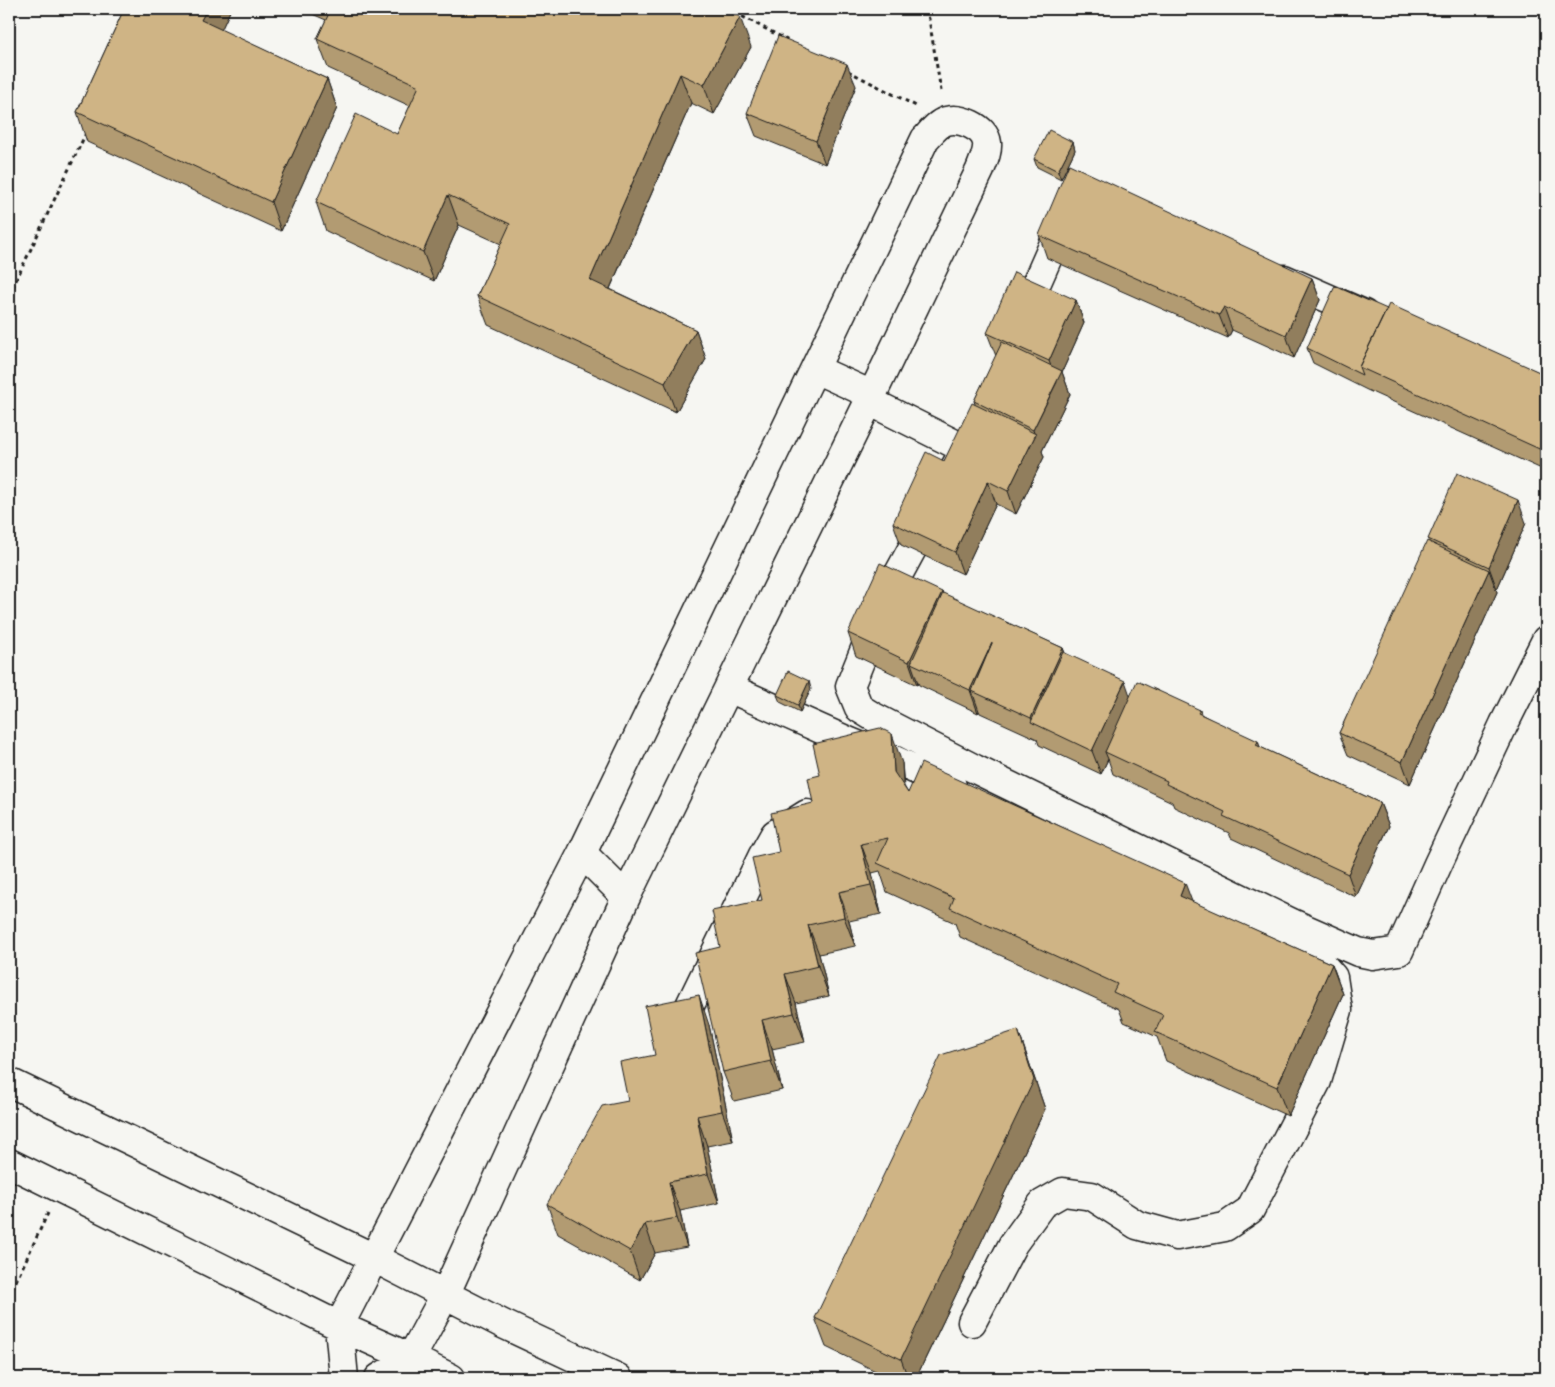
<svg xmlns="http://www.w3.org/2000/svg" width="1555" height="1387" font-family="'Architects Daughter',sans-serif">
<rect width="100%" height="100%" fill="#f6f6f2"/>
<filter id="ink" filterUnits="userSpaceOnUse"><feTurbulence type="fractalNoise" baseFrequency=".02" numOctaves="2"/><feDisplacementMap in="SourceGraphic" scale="10" xChannelSelector="R" yChannelSelector="G"/><feConvolveMatrix kernelMatrix="1 2 1 2 8 2 1 2 1" color-interpolation-filters="sRGB"/></filter>
<g filter="url(#ink)">
<g fill="none" stroke-linecap="round" stroke-linejoin="round">
<defs>
<path id="minor" d="M1284,279l80,35
M1022,316l41,-93
M815,369l57,26
M869,401l96,48 -11,20
M930,516l-44,81 -36,89 9,22 13,8 103,53 317,154 66,29 15,3 26,-4 39,-87 66,-140 42,-84
M729,688l121,54 40,16 62,28
M582,853l44,44
M678,1030l84,-173 13,-23 32,-20
M9,1082l365,176 129,66 115,54
M9,1163l330,163 72,32 40,20
M972,1322l41,-78 29,-40 21,-12 29,4 45,29 40,11 48,-9 25,-17 67,-129 21,-71 -5,-33 -25,-28 -151,-69
M344,1378l-5,-52 243,-473 343,-714c6,-6 12,-15 21,-18 14,-4 39,6 41,22 1,9 -4,19 -7,27l-108,225 -246,502 -181,398 -34,63 -32,20"/>
</defs>
<use href="#minor" stroke="#1c1c1c" stroke-width="31"/>
<path stroke="#1c1c1c" stroke-width="3" stroke-dasharray="4 4" stroke-linecap="butt" d="M728,9l59,31
M926,9l3,10 12,72
M848,71l68,35
M9,295l77,-162
M9,1296l39,-83"/>
<use href="#minor" stroke="#f6f6f2" stroke-width="28"/>
</g>
<path fill="#b29b72" stroke="#1c1c1c" d="M124,9h107l-10,21 106,49 10,29 -56,123 -194,-89 -10,-30z
M301,9h106l7,4 337,34 -37,67 -23,-11 -81,186 86,41 10,29 -30,53 -188,-87 -11,-29 24,-52 -42,-19 -25,56 -108,-50 -10,-29 81,-68 13,-28 -82,-38 -11,-29 9,-19z
M856,86l-31,78 -69,-28 -9,-23z
M1073,142l2,8 -14,29 -24,-12 -3,-8z
M1039,235l273,43 8,22 -26,58 -62,-28 -4,8 -181,-80z
M1076,300l8,23 -22,49 8,22 -28,57 2,6 -28,57 -20,-10 -33,70 -62,-29 -8,-22 51,-62 31,-57 -1,-3 22,-45 -9,-23z
M1386,309l160,66v96l-179,-81 -54,-27 -6,-15z
M1526,523l-29,66h-1l1,3 -87,192 -62,-29 -9,-22 90,-191 -1,-3z
M942,592l1,2 120,54 2,5 65,43 70,14 1,4 59,33 120,56 9,23 -33,71 -125,-59 -2,-5 -55,-26 -2,-5 -59,-28 -5,-15 -7,15 -62,-29 -2,-6 -57,-26 -1,-2 -1,2 -59,-28 -1,-2 -1,2 -61,-29 -8,-23z
M811,689l-11,23 -20,-10 -3,-7z
M902,763l2,23 4,7 284,109 140,62 11,30 -55,122 -122,-55 -9,-24 -33,-15 -5,-13 -159,-72 -5,-14 -68,-31 -7,-21 -8,2 9,41 -32,7 6,25 -36,8 10,42 -33,7 9,39 -33,7 10,41 -48,11 -11,-29 -3,-125 42,-47 17,-48 34,-49z
M709,1025l24,116 -26,5 12,57 -39,8 7,36 -32,6 -15,27 -82,-46 -11,-30 81,-103 27,-46z
M1018,1030l27,79 -129,269h-26l-64,-31 -11,-29z"/>
<path fill="#917e5d" stroke="#1c1c1c" d="M207,9h24l-19,41 -11,-30z
M740,17l11,30 -37,67 -10,-29z
M847,64l9,22 -31,78 -9,-23z
M680,74l11,29 -90,206 -11,-29z
M327,79l10,29 -56,123 -10,-29z
M1073,142l2,8 -14,29 -3,-8z
M448,195l11,30 -25,56 -11,-29z
M1312,278l8,22 -26,58 -8,-23z
M1076,300l8,23 -22,49 8,22 -28,57 2,6 -28,57 -8,-23 27,-55 -2,-6 24,-48 -8,-21z
M1224,307l8,23 -4,8 -9,-23z
M696,330l10,29 -30,53 -11,-29z
M988,481l8,23 -33,70 -8,-22z
M1518,500l8,23 -29,66 -8,-22z
M1489,570l8,22 -87,192 -8,-22z
M942,592l8,22 -39,49 7,20 -1,2 -8,-23z
M992,643l-20,48 7,20 -1,2 -8,-23z
M1063,648l8,23 -37,53 -3,-6z
M809,681l2,8 -11,23 -2,-7z
M1125,681l8,23 -28,48 3,7 -7,15 -9,-23z
M892,734l10,29 2,38 -10,-29z
M1258,741l8,23 -10,-19z
M1380,803l9,23 -33,71 -8,-23z
M861,844l11,29 9,41 -10,-29z
M1185,883l11,29 -16,-16z
M839,892l10,29 6,25 -11,-29z
M808,925l11,29 10,42 -11,-30z
M1332,964l11,30 -55,122 -11,-29z
M785,974l11,29 9,39 -11,-29z
M699,995l10,30 24,116 -11,-30z
M762,1020l10,29 10,41 -11,-29z
M1018,1030l27,79 -129,269h-8l-7,-19z
M697,1116l10,30 12,57 -11,-29z
M669,1182l11,29 7,36 -10,-29z
M645,1224l10,29 -15,27 -10,-29z"/>
<path fill="#cfb485" stroke="#1c1c1c" d="M124,9h83l-6,11 126,59 -56,123 -194,-90z
M331,9h76l7,4 2,-4h306l18,8 -36,68 -24,-11 -90,206 106,50 -31,53 -188,-87 33,-72 -62,-29 -25,57 -107,-50 40,-88 41,20 22,-48 -102,-47z
M778,36l69,28 -31,77 -69,-28z
M1049,130l24,12 -15,29 -24,-12z
M1069,164l243,114 -26,57 -62,-28 -5,8 -180,-80z
M1014,272l62,28 -27,61 -62,-28z
M1335,286l52,23 -28,58 3,8 -55,-27z
M1389,304l157,71v77l-187,-85z
M1002,342l60,29 -29,59 -59,-29z
M972,403l64,31 -28,57 -20,-10 -33,71 -62,-29 33,-71 18,9z
M1457,473l61,27 -29,67 -61,-28z
M1427,541l62,29 -87,192 -63,-29z
M880,563l62,29 -33,70 -61,-29z
M943,593l120,55 -32,70 -59,-27 20,-48 -22,47 -59,-27z
M1063,652l62,29 -33,70 -61,-29z
M788,671l21,10 -11,24 -21,-10z
M1137,681l63,29 -2,3 60,28 -2,4 124,58 -32,71 -125,-58 2,-4 -59,-28 1,-3 -62,-29z
M880,728l12,6 2,38 14,21 13,-30 264,120 -5,13 152,68 -55,123 -122,-55 8,-17 -50,-23 4,-8 -167,-76 4,-10 -77,-35 11,-25 -27,6 10,41 -32,7 5,25 -36,8 10,41 -33,8 9,39 -32,7 9,41 -48,11 -28,-119 25,-6 -8,-36 50,-11 -10,-42 27,-6 -8,-39 42,-10 -5,-25 12,-3 -7,-31z
M699,995l23,116 -25,5 11,58 -39,8 8,36 -32,6 -15,27 -83,-47 55,-98 26,-5 -8,-39 35,-7 -10,-49z
M1018,1030l16,50 -133,279 -86,-41 126,-263z"/>
</g>
<rect width="1555" height="1387" fill="none" stroke="#f6f6f2" stroke-width="30"/>
<rect x="15" y="15" width="1525" height="1357" fill="none" stroke="#1c1c1c" stroke-width="2" filter="url(#ink)"/>
</svg>
